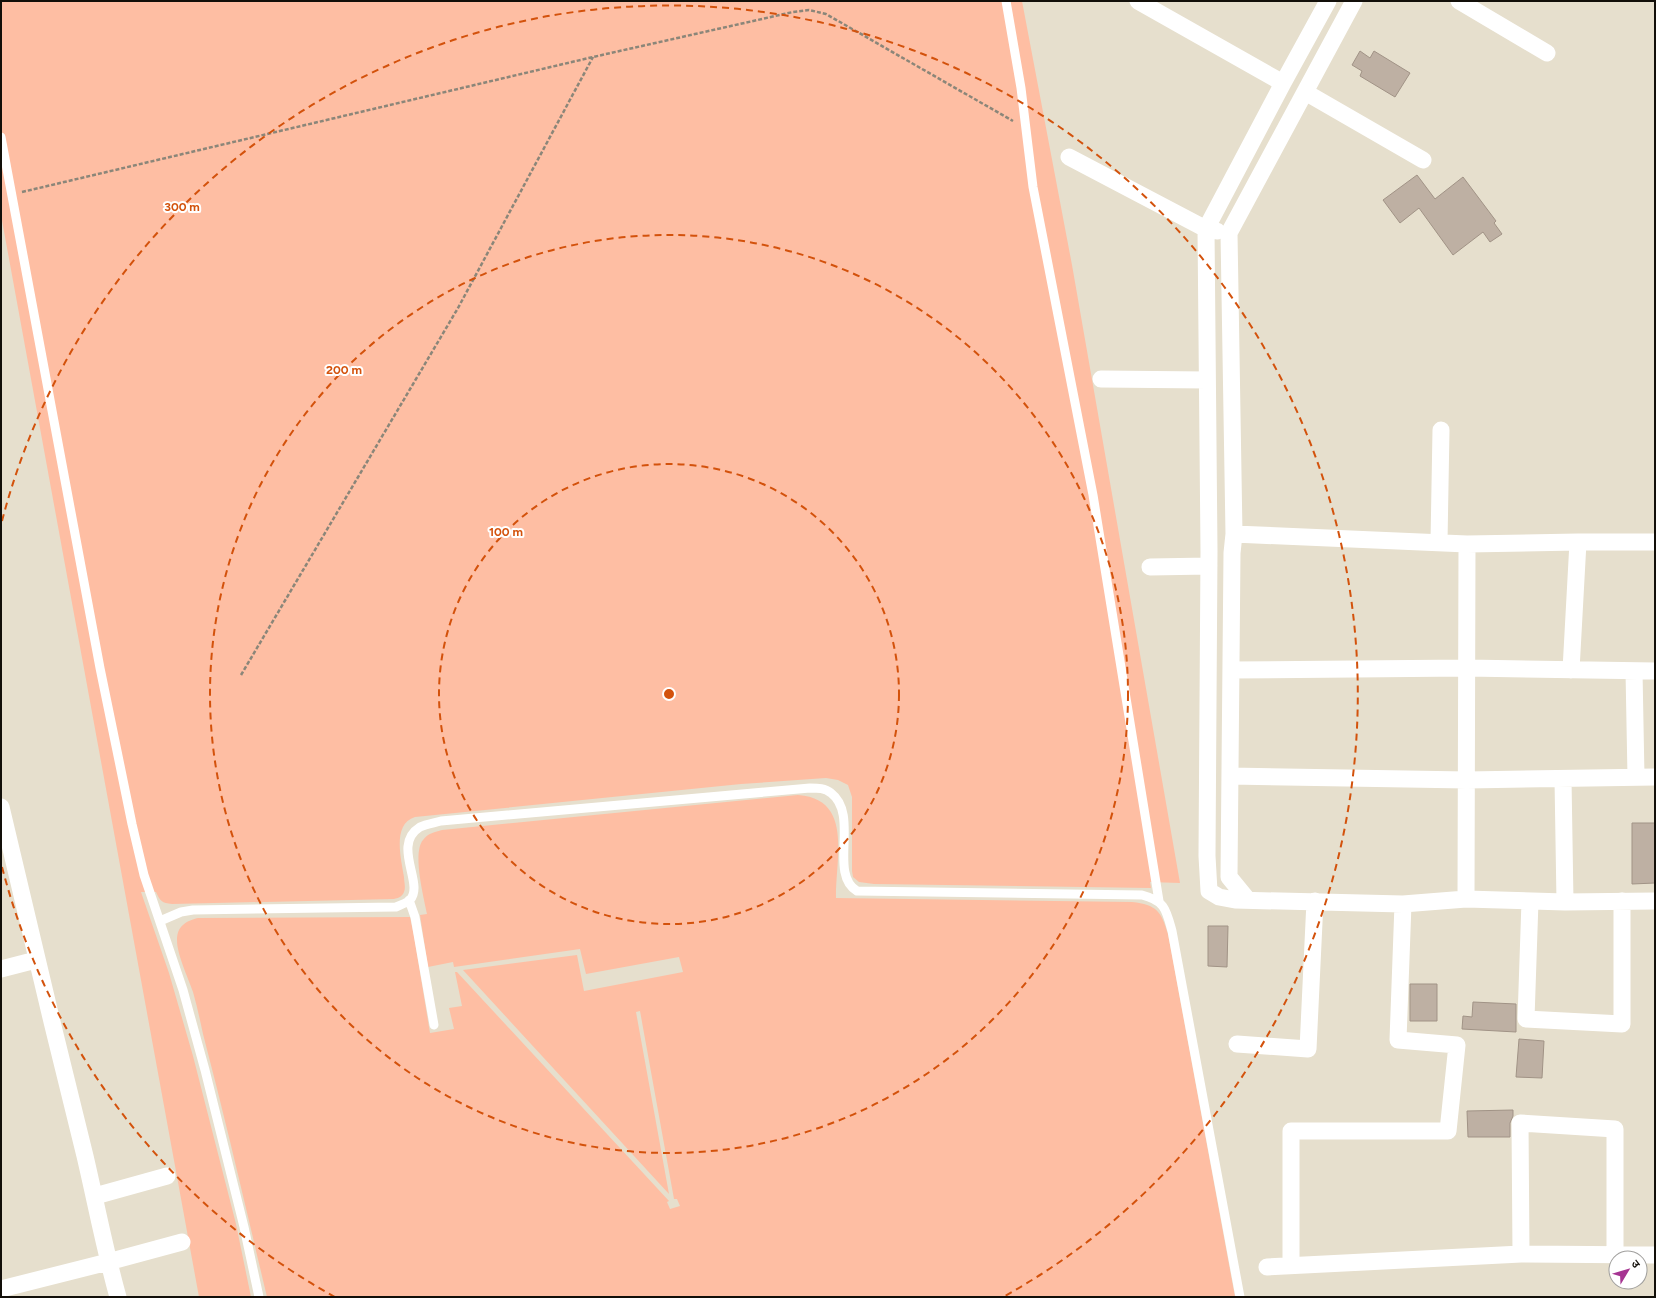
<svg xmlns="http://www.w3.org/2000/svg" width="1656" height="1298" font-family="Figtree,'Noto Sans Devanagari',sans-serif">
<rect width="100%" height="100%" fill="#e6dfcd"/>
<path fill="#febea3" d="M1,1h1021l50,264 108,618 -30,-1 1,6 -277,-4 -15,-2 -6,-5 -1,-6v-74l-4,-12 -10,-5 -12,-2 -85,6 -326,33c-23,7 -14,41 -11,60 0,5 2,10 0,15 -2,5 -6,6 -10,7l-222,5c-10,-1 -12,-3 -16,-12h-15l28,81 24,83 43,168 15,73h-52l-198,-1082z
M798,795c56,4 37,65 38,103l296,4c25,3 29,9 36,32l67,363h-968c-21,-88 -41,-176 -64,-263 -3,-14 -6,-28 -10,-42 -5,-15 -16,-37 -16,-52 0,-14 9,-19 21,-22l212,-1 4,19 16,97 24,-4 -5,-21 13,-2 -7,-34h2l212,229 -2,1 3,7 10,-3 -3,-7h-3l-34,-188 -4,1 33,182 -206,-224 114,-15 7,36 99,-19 -4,-15 -93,17 -6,-25 -126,18 -1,-5 -25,5 -8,-52 7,-1c-3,-16 -15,-61 -4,-74 5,-7 12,-8 19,-10z"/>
<path fill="#beb0a3" stroke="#a19386" d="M1360,51l10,7 4,-7 36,22 -15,24 -35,-21 2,-5 -10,-6z
M1417,175l18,24 28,-22 33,44 -2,2 8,11 -12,8 -7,-10 -30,23 -34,-47 -19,15 -17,-23z
M1632,823h23v60l-23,1z
M1208,926h20l-1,41 -19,-1z
M1410,984h27v37h-27z
M1473,1002l43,2v28l-54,-3 1,-13 9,1z
M1519,1039l25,2 -2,37 -26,-1z
M1513,1110v6l-3,7v14h-42l-1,-26z"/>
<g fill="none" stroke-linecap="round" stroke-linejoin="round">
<path stroke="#8b8679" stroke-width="2.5" stroke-dasharray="4 2" stroke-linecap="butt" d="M22,192l571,-135 200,-45 16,-2 17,4 187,107
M241,675l217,-367 135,-251"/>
<path stroke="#fff" stroke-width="9" d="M1006,1l15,87 12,99 60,308 66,406
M1,137l99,531 32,156 12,51 39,115 22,80 39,157 15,70
M409,900l6,17 19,108
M160,921l21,-9 12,-2 203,-3c5,-2 10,-4 14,-7 15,-16 -19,-55 10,-73 6,-3 14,-4 21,-6l369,-33c8,0 15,0 21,5 29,22 -3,81 26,98l285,4c23,6 24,14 30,36l68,366"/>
<path stroke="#fff" stroke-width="17" d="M1138,1l145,82
M1328,1l-45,82 -77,146 3,322 -2,305 2,35 10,6 16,3 168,4 63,-5 99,3 90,-1
M1459,1l88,52
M1305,92l118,68
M1069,157l137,72 11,2
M1101,379l106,1
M1234,534l233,10 111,-2h77
M1439,542l2,-112
M1150,567l59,-1
M1231,670l236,-2 188,3
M1571,670l7,-128
M1634,671l2,106
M1230,776l237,4 188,-3
M1563,779l2,123
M1,807c27,116 55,233 84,349 11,47 20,95 33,141
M1247,899l-18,-22 3,-324 2,-19 -5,-301 125,-232
M1466,899l1,-355
M1530,901l-4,118 96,5v-123
M1,969l35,-9
M1237,1044l71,5 7,-148
M95,1196l72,-20
M1521,1254l-1,-131 95,6v126
M1291,1266v-135h157l9,-86 -59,-5 5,-136
M1267,1267l254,-13 134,1
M1,1289l107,-27 74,-20"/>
</g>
<g fill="none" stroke="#d3520c" stroke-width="2" stroke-dasharray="7 5">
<circle cx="669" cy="694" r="230"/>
<circle cx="669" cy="694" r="459"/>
<path d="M335 1297A689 689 0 0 1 2 867M2 521A689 689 0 1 1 1003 1297"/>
</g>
<circle cx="669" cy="694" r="6" fill="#d3520c" stroke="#fff" stroke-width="2"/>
<g font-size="12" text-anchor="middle" font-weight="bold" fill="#d3520c" stroke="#fff" stroke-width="4" stroke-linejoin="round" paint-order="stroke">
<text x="182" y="211">300 m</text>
<text x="344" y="374">200 m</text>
<text x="506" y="536">100 m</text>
</g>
<rect width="1656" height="1298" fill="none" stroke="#120f09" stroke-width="4"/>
<g transform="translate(1628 1270) rotate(52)"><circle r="19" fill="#ffffff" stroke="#a09f9d"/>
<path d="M0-3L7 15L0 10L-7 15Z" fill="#a63592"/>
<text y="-6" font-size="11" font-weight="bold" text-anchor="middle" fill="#120f09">उ</text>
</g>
</svg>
